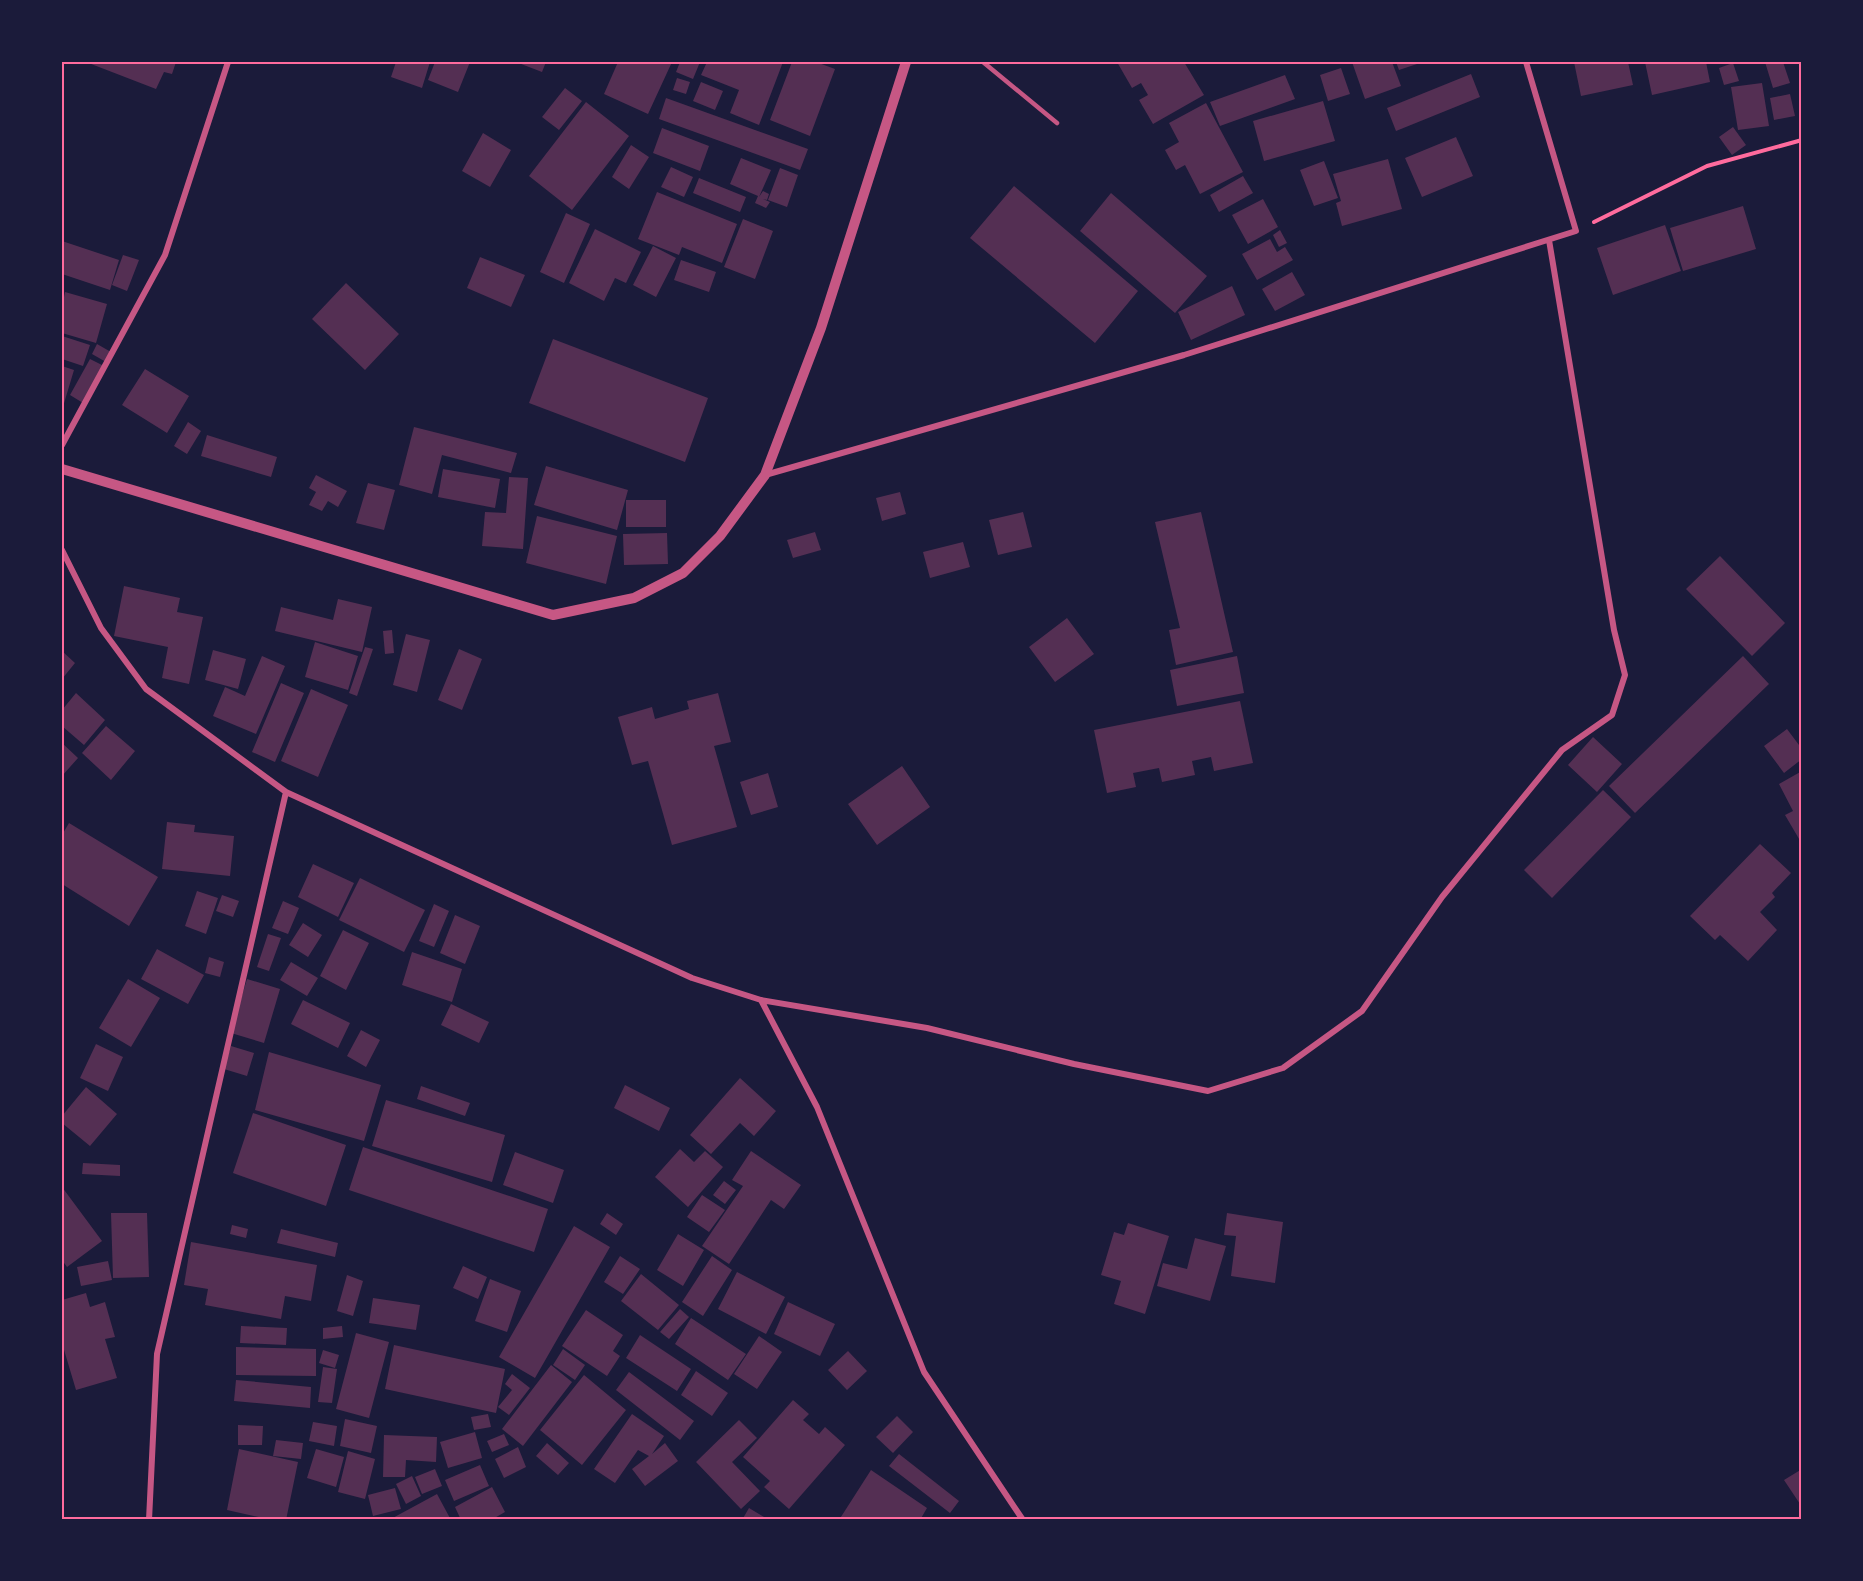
<svg xmlns="http://www.w3.org/2000/svg" width="1863" height="1581" font-family="Barlow,sans-serif">
<rect width="100%" height="100%" fill="#1b1b3a"/>
<path fill="#542f53" d="M86,62h90l-4,12 -8,-2 -8,17z
M396,62h34l-8,26 -31,-11z
M435,62h35l-12,30 -30,-12z
M516,62h30l-4,10z
M618,62h54l-24,52 -44,-20z
M680,62h20l-7,17 -17,-7z
M707,62h76l-24,63 -29,-12 9,-23 -38,-15z
M792,62h24l19,7 -25,67 -40,-16z
M1117,62h67l20,33 -51,29 -14,-24 9,-5 -7,-12 -9,5z
M1352,62h40l9,24 -36,13z
M1396,62h27l-24,8z
M1574,62h54l5,23 -52,11z
M1645,62h61l4,20 -58,13z
M1765,62h18l7,21 -17,5z
M1733,63l6,18 -15,4 -5,-17z
M1341,68l9,26 -22,7 -8,-26z
M1471,74l9,23 -84,34 -9,-23z
M1285,75l10,24 -75,27 -10,-24z
M677,78l13,4 -4,12 -13,-4z
M701,82l22,9 -8,19 -22,-9z
M1762,83l7,43 -31,4 -7,-43z
M565,88l17,13 -23,29 -17,-13z
M1790,94l5,22 -21,4 -4,-22z
M666,98l142,51 -8,21 -141,-51z
M1323,101l12,40 -71,20 -11,-40z
M586,102l43,34 -57,74 -43,-34z
M1206,103l37,69 -43,22 -15,-29 -9,5 -11,-20 14,-8 -10,-19z
M1733,127l13,18 -14,10 -13,-18z
M662,128l47,18 -9,25 -47,-18z
M483,133l28,17 -21,37 -28,-16z
M1456,137l17,39 -51,21 -17,-39z
M631,145l18,12 -20,32 -17,-12z
M741,158l30,12 -12,27 4,-6 6,3 -2,6 -4,-1 7,3 -4,6 -11,-5 3,-7 -28,-12z
M1388,159l14,50 -60,17 -6,-23 5,-2 -8,-27z
M1324,161l14,37 -24,8 -14,-36z
M671,167l22,10 -9,20 -23,-10z
M780,168l18,7 -11,32 -19,-7z
M1243,176l10,17 -34,19 -9,-17z
M699,178l47,19 -6,15 -47,-19z
M1014,186l124,105 -43,52 -125,-105z
M657,192l80,32 -15,39 -40,-16 -3,8 -41,-16z
M1111,193l96,83 -32,37 -95,-82z
M1263,199l15,28 -30,17 -16,-29z
M1743,206l13,43 -73,22 -13,-43z
M566,213l24,11 -26,59 -24,-11z
M743,219l30,12 -18,48 -31,-12z
M1665,225l16,46 -68,24 -16,-47z
M595,229l46,23 -15,31 -11,-5 -11,23 -35,-18z
M1280,230l7,13 -8,4 -6,-12z
M1270,239l7,13 8,-5 8,13 -36,20 -15,-26z
M62,241l57,19 -9,30 -48,-16z
M653,246l23,12 -20,39 -23,-12z
M123,255l16,5 -12,31 -15,-6z
M480,257l45,18 -14,32 -44,-19z
M681,260l35,12 -7,20 -35,-12z
M1292,272l13,23 -30,16 -13,-22z
M346,283l53,51 -34,36 -53,-51z
M1232,286l13,29 -54,25 -13,-28z
M65,292l42,12 -11,39 -34,-10v-26z
M62,336l28,9 -7,21 -21,-7z
M553,339l155,59 -23,64 -156,-59z
M97,344l14,8 -5,10 -14,-8z
M90,359l14,7 -21,37 -13,-8z
M62,366l12,4 -12,40z
M145,369l44,27 -22,37 -45,-28z
M188,422l13,9 -14,23 -13,-8z
M414,427l103,26 -6,20 -69,-18 -10,39 -33,-9z
M207,435l70,22 -6,20 -70,-21z
M546,466l82,24 -11,40 -83,-25z
M443,469l57,10 -5,29 -57,-11z
M316,475l31,16 -9,16 -10,-6 -6,10 -13,-6 7,-13 -7,-4z
M509,477l19,1 -5,71 -41,-3 3,-34 21,1z
M368,483l27,7 -11,40 -28,-7z
M900,492l6,22 -24,7 -6,-23z
M626,500h40v27h-40z
M1023,512l9,35 -34,8 -9,-35z
M1201,512l32,140 -57,13 -7,-35 11,-2 -25,-106z
M537,516l80,20 -11,48 -80,-21z
M815,532l6,18 -28,8 -6,-18z
M667,533l1,31 -44,1 -1,-31z
M963,542l7,25 -40,11 -7,-26z
M1720,556l65,67 -33,33 -66,-67z
M124,586l56,12 -3,14 26,5 -14,67 -27,-6 6,-31 -54,-11z
M338,599l34,8 -10,45 -87,-21 6,-24 52,13z
M1067,618l27,36 -39,28 -26,-35z
M392,630l2,23 -9,1 -2,-23z
M406,634l24,6 -13,52 -24,-7z
M315,642l43,14 -10,34 -43,-13z
M365,647l8,2 -16,47 -8,-3z
M459,649l23,10 -20,51 -24,-10z
M213,650l33,9 -8,30 -33,-9z
M62,651l13,12 -13,16z
M262,656l23,10 -29,68 -43,-18 12,-29 20,9z
M1237,656l7,37 -67,13 -7,-36z
M1743,656l26,28 -134,129 -26,-27z
M281,683l23,10 -29,69 -23,-10z
M311,689l37,16 -30,72 -37,-16z
M76,693l29,27 -21,25 -22,-19v-16z
M718,693l13,49 -17,4 23,81 -65,18 -24,-84 -16,4 -14,-48 34,-10 3,12 34,-10 -2,-8z
M1240,701l13,62 -39,8 -3,-14 -19,4 3,14 -33,7 -3,-14 -26,5 3,14 -29,6 -13,-63z
M106,726l29,25 -24,29 -29,-27z
M1787,729l15,20v10l-18,14 -20,-27z
M1593,737l29,27 -25,28 -29,-27z
M62,743l16,15 -16,18z
M902,766l28,41 -53,38 -29,-41z
M1802,771v73l-17,-29 8,-4 -14,-27z
M768,773l10,34 -27,8 -11,-33z
M1603,790l28,27 -79,81 -28,-28z
M167,822l28,3 -1,7 40,4 -4,40 -68,-7z
M69,823l89,54 -29,49 -67,-42v-49z
M1760,844l31,29 -19,20 3,4 -15,15 17,18 -29,31 -28,-26 -5,5 -25,-24z
M313,864l41,19 -16,34 -40,-20z
M360,878l65,32 -21,42 -65,-32z
M197,891l21,7 -12,36 -21,-8z
M222,895l17,6 -6,16 -17,-6z
M283,901l16,7 -11,26 -16,-6z
M434,904l15,7 -15,36 -15,-6z
M455,915l25,11 -15,38 -25,-11z
M303,923l19,12 -14,22 -19,-12z
M343,930l26,13 -23,47 -26,-14z
M268,934l13,4 -12,33 -12,-4z
M157,949l47,26 -16,29 -47,-25z
M412,952l50,17 -10,33 -50,-17z
M209,957l15,5 -4,15 -15,-4z
M291,962l27,16 -11,18 -27,-16z
M128,979l32,19 -29,49 -32,-19z
M247,979l33,10 -16,54 -33,-10z
M303,1000l47,23 -12,25 -47,-24z
M451,1004l38,18 -10,21 -38,-18z
M361,1030l19,10 -14,27 -19,-11z
M96,1044l27,13 -15,34 -28,-13z
M231,1046l23,7 -7,23 -23,-7z
M269,1052l112,33 -17,56 -109,-31z
M740,1078l36,33 -22,25 -14,-13 -29,31 -21,-19z
M625,1085l45,23 -11,23 -45,-23z
M421,1086l49,17 -5,13 -48,-17z
M86,1087l31,27 -27,32 -28,-23v-7z
M386,1100l119,35 -13,47 -120,-36z
M253,1113l93,32 -20,61 -93,-33z
M363,1147l185,62 -14,43 -185,-62z
M680,1149l14,13 11,-11 18,16 -35,40 -33,-30z
M751,1151l50,34 -17,24 -13,-9 -42,64 -27,-18 41,-60 -11,-6z
M515,1152l49,18 -11,33 -50,-18z
M83,1163l37,2v11l-38,-2z
M724,1181l12,9 -11,14 -12,-9z
M62,1187l40,54 -35,26 -5,-7z
M702,1195l23,15 -16,22 -22,-15z
M111,1213h36l2,64 -36,1z
M607,1213l16,11 -7,11 -16,-11z
M1227,1213l56,9 -8,61 -44,-7 5,-40 -12,-1z
M1128,1223l41,13 -24,78 -31,-10 7,-23 -20,-6 13,-43 10,3z
M232,1225l16,4 -2,9 -16,-4z
M574,1226l36,21 -75,131 -36,-21z
M281,1229l57,14 -3,14 -58,-14z
M678,1234l26,16 -21,36 -26,-16z
M1195,1238l31,8 -16,55 -53,-15 6,-23 24,6z
M191,1242l126,23 -6,36 -26,-5 -4,23 -76,-14 3,-16 -24,-4z
M620,1256l20,13 -17,25 -19,-12z
M712,1256l20,14 -29,46 -21,-14z
M108,1261l4,19 -31,6 -4,-19z
M463,1266l24,11 -9,22 -25,-11z
M737,1272l48,25 -19,37 -48,-25z
M641,1274l38,31 -21,25 -37,-29z
M347,1275l16,6 -10,35 -16,-5z
M490,1279l31,12 -14,41 -32,-11z
M86,1293l4,14 15,-5 10,35 -10,2 12,39 -41,12 -14,-47v-43z
M373,1298l47,7 -4,25 -47,-7z
M788,1302l47,22 -15,32 -46,-22z
M680,1309l9,8 -20,22 -9,-7z
M586,1310l37,25 -10,16 7,5 -13,20 -45,-30z
M691,1318l55,36 -18,26 -53,-36z
M241,1326l46,2 -1,17 -46,-2z
M342,1326l1,11 -20,2v-11z
M356,1333l33,9 -20,76 -33,-9z
M640,1335l51,34 -14,22 -51,-33z
M759,1336l23,16 -25,37 -23,-15z
M394,1345l111,24 -9,44 -111,-24z
M236,1347l80,2v27l-80,-1z
M563,1349l22,16 -10,15 -22,-15z
M323,1350l16,5 -4,13 -16,-5z
M848,1351l19,20 -20,19 -19,-20z
M551,1365l21,17 -49,64 -21,-17z
M323,1367l14,2 -5,34 -14,-1z
M696,1371l32,22 -16,23 -31,-21z
M629,1372l65,49 -14,19 -64,-50z
M512,1374l18,14 -21,27 -11,-8 14,-17 -7,-6z
M584,1375l42,35 -44,55 -42,-35z
M236,1380l75,7 -1,21 -76,-7z
M793,1400l16,14 -6,6 16,14 6,-7 20,18 -56,64 -25,-22 6,-6 -27,-24z
M488,1414l3,13 -17,3 -3,-13z
M632,1414l32,22 -12,18 13,-11 13,18 -33,25 -13,-17 17,-13 -11,-6 -23,33 -21,-14z
M897,1416l16,16 -20,21 -17,-16z
M345,1419l32,7 -6,27 -31,-7z
M739,1420l18,18 -25,24 28,29 -19,18 -45,-47z
M313,1422l24,4 -3,20 -25,-5z
M238,1425l25,1 -1,19h-24z
M475,1432l7,26 -34,10 -8,-26z
M504,1434l5,11 -17,7 -5,-11z
M384,1435l53,2 -1,25 -30,-2 -1,17h-22z
M276,1440l27,3 -2,16 -28,-3z
M547,1443l22,20 -11,12 -22,-19z
M518,1447l8,20 -22,11 -9,-19z
M239,1449l59,13 -12,58h-14l-45,-10z
M316,1449l28,8 -8,30 -29,-9z
M348,1451l27,8 -10,40 -27,-7z
M899,1454l60,47 -9,12 -61,-47z
M480,1465l9,21 -35,15 -9,-21z
M435,1469l7,17 -20,8 -7,-17z
M1802,1469v34l-2,1 -16,-24z
M871,1470l56,38 -7,12h-81z
M412,1476l9,20 -15,8 -10,-20z
M492,1487l13,25 -14,8h-30l-6,-13z
M395,1488l6,21 -28,7 -5,-21z
M437,1494l14,26h-62z
M749,1508l20,12h-27z"/>
<g fill="none" stroke-linecap="round" stroke-linejoin="round">
<path stroke="#ff6b9d" stroke-width="4" d="M1594,222l113,-56 95,-26"/>
<path stroke="#c65784" stroke-width="4.5" d="M983,62l74,61"/>
<path stroke="#c65784" stroke-width="6" d="M62,445l103,-190 63,-193
M765,475l419,-120 392,-124 -50,-169
M62,550l39,78 45,61 140,103 406,186 69,22 56,107 107,265 99,148
M761,1000l166,28 147,36 134,27 75,-23 79,-57 80,-114 120,-147 50,-35 13,-40 -11,-45 -65,-390
M149,1520l8,-166 129,-562"/>
<path stroke="#c65784" stroke-width="10" d="M62,469l491,146 81,-17 49,-25 37,-37 45,-61 56,-147 85,-266"/>
</g>
<rect width="1863" height="1581" fill="none" stroke="#1b1b3a" stroke-width="126"/>
<rect x="63" y="63" width="1737" height="1455" fill="none" stroke="#ff6b9d" stroke-width="2"/>
</svg>
